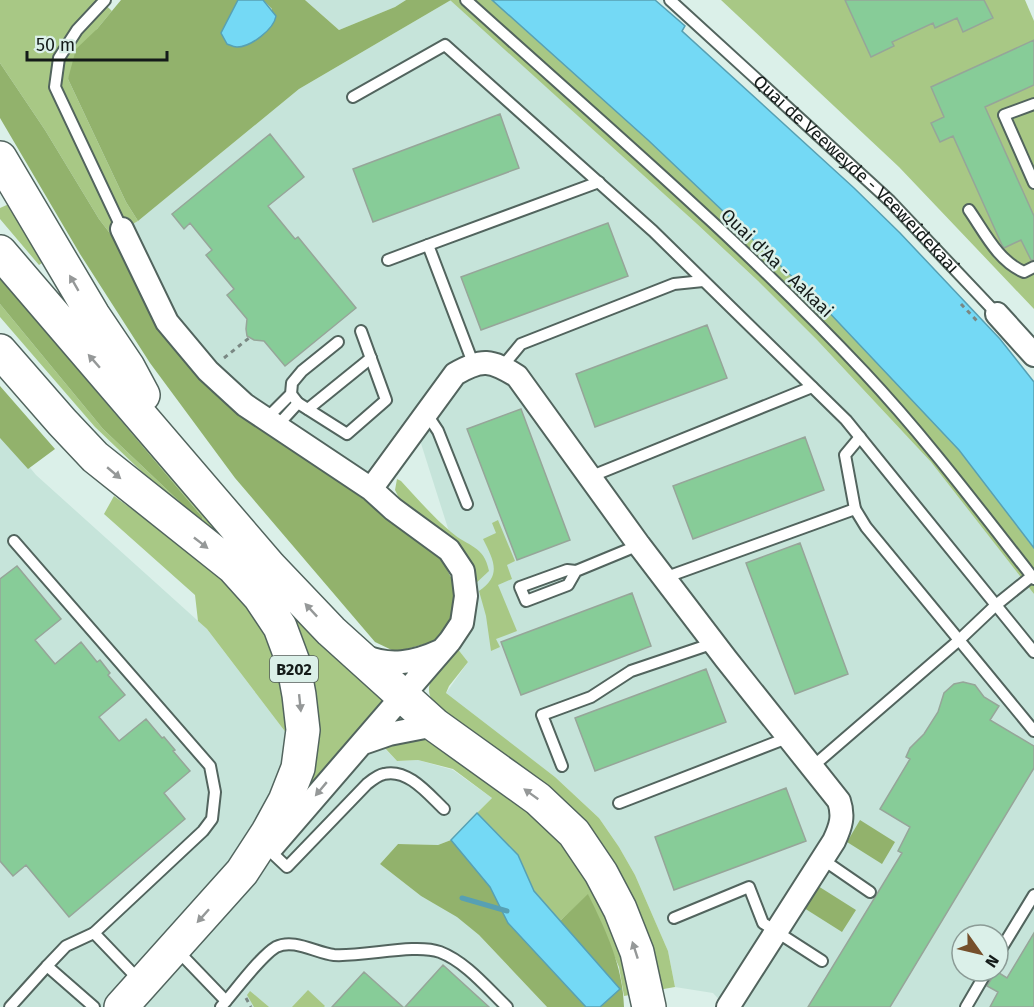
<svg xmlns="http://www.w3.org/2000/svg" width="1034" height="1007" font-family="'Fira Sans',sans-serif">
<rect width="100%" height="100%" fill="#dbf0e9"/>
<path fill="#c6e4da" fill-rule="evenodd" d="M305,0h101l-11,7 -56,23z
M451,0l246,224 61,57 59,59 114,122 103,132v413h-308l-13,-14 -38,-6 -7,-36 -33,-76 -16,-28 -20,-29 -44,-41 -105,-79 -4,-5 22,-31 -11,-14 12,-19 -17,-88 -41,-129 -58,79 -58,-41 -131,-124 -52,-90 26,-15 161,-132zM962,935h36v36h-36z
M0,431l36,44 171,154 83,109 76,-9 31,32 21,-1 35,10 39,28 -41,42 -13,5 -40,-1 -18,20 41,32 36,20 22,19 68,72h-547z"/>
<path fill="#a8c885" d="M0,0h100l12,11 -15,18 -29,50 58,123 12,19 -26,15 -13,-17 -54,-89 -45,-67z
M450,0h42l156,140 175,166 136,144 75,98v46l-103,-132 -114,-122 -59,-59 -61,-57z
M721,0h304l9,21v288l-135,-142z
M9,204l33,59 -3,2 -39,-46v-11z
M0,277l225,262 -20,-7 -110,-105 -95,-110v-13l103,125 97,92 3,-3z
M397,479l4,2c16,17 32,36 50,51 17,15 33,13 38,39l-15,14 -72,-81 -7,-14z
M114,496l120,88 33,42 25,-11 44,43 54,43 -102,112 2,-75 -83,-109 -9,-8 -3,-26 -91,-81z
M498,520l17,41 -8,4 5,14 -14,6 19,46 -21,8 4,8 -9,4 -5,-35 -7,-25c23,-16 15,-30 4,-52l13,-6 -4,-10z
M457,648l11,14 -19,24 -3,7 109,84 44,41 20,29 16,28 33,76 7,36 -51,9 -5,-29 -31,-72 -28,26 -26,-30 -16,-36 -41,-42 15,-15 -39,-29 -35,-9 -21,1 -13,-14 56,-35c-3,-5 -8,-11 -10,-16 -6,-18 17,-36 27,-48z
M308,990l17,16 -1,1h-32z
M250,991l19,16h-15l-7,-12z"/>
<path fill="#92b26c" d="M121,0h117l-17,33 16,14c25,-7 27,-16 35,-38l-9,-9h42l34,30 56,-23 11,-7h45l-152,89 -161,132 -12,-19 -58,-123 8,-30 21,-20z
M0,63l45,67 54,89 13,17 52,90 131,124 74,53 73,57 13,25v19l-5,18 -15,19 -39,11 -21,-10 -140,-164 -85,-115 -70,-109 -80,-136z
M0,277l203,241 -3,3 -97,-92 -103,-125z
M0,386l55,63 -27,20 -28,-31z
M860,820l35,22 -13,22 -35,-22z
M451,840l39,47 18,36 78,84h-39l-68,-72 -22,-18 -36,-21 -41,-32 18,-20 40,1z
M818,886l38,24 -14,22 -38,-24z
M588,894c18,37 35,72 36,113h-24l20,-18 -60,-68z"/>
<path fill="#74d9f5" stroke="#57a0b3" stroke-width="1.5" d="M238,0h25l13,16c-2,13 -25,31 -39,31 -4,0 -7,-2 -10,-3l-6,-11z
M492,0h163l30,26 -3,5 172,157 46,45 100,106 34,43v166l-75,-98 -136,-144 -175,-166z
M477,813l41,42 16,36 86,98 -20,18h-14l-78,-84 -18,-36 -39,-47z"/>
<g fill="none" stroke-linecap="round" stroke-linejoin="round">
<path stroke="#57a0b3" stroke-width="5" d="M462,898l45,13"/>
</g>
<path fill="#87cc98" stroke="#96a599" stroke-width="1.5" d="M845,0h139l9,18 -30,14 -6,-14 -22,10 -2,-5 -41,19 2,4 -23,11z
M1034,40v45l-49,22 49,109v44h-3l-10,-20 -17,8 -2,-3 -49,-109 -13,6 -9,-19 13,-6 -13,-30z
M500,114l19,54 -146,54 -20,-53z
M270,134l34,43 -36,29 27,33 3,-2 58,71 -71,58 -21,-25 -10,-1 -7,-4 -1,-7 1,-10 -20,-24 7,-6 -28,-34 6,-5 -22,-27 -6,6 -12,-15z
M608,223l20,53 -147,54 -20,-53z
M707,325l20,53 -132,49 -19,-53z
M521,409l49,131 -53,20 -50,-131z
M805,437l19,53 -131,49 -20,-53z
M800,543l48,131 -53,20 -49,-131z
M17,566l44,53 -26,21 20,24 26,-22 16,20 3,-2 10,13 -2,2 17,20 -26,22 20,24 27,-22 16,19 2,-1 11,13 -2,1 17,20 -26,22 21,26 -116,98 -43,-52 -13,11 -13,-15v-282z
M632,593l19,53 -130,49 -20,-53z
M706,669l20,53 -131,49 -20,-53z
M963,682l12,3 9,12 15,9 -9,14 44,26v22l-144,239h-82l94,-154 -4,-2 12,-24 -30,-18 30,-50 -4,-2 4,-9 14,-14 14,-22 6,-19 10,-9z
M786,788l20,53 -132,49 -19,-53z
M1034,933v74h-44l8,-15 -11,-6 9,-15 11,7z
M443,965l46,42h-84z
M364,972l39,35h-71z"/>
<g fill="none" stroke-linecap="round" stroke-linejoin="round">
<defs>
<g id="lane">
<path d="M105,0l-28,30 -18,28 -4,29 67,142"/>
<path d="M466,0c134,121 274,240 398,372 61,65 115,137 170,207"/>
<path id="s1" d="M670,0l220,201 107,113"/>
<path d="M353,97l92,-52 208,186 193,189 188,232"/>
<path d="M1034,104l-30,11 30,68"/>
<path d="M969,210c16,23 29,51 55,62l10,-5"/>
<path d="M388,260l40,-15"/>
<path d="M473,363l-45,-118 171,-63"/>
<path d="M502,367l19,-23 153,-60 29,-3"/>
<path d="M291,394l7,9 49,31 39,-34 -25,-69"/>
<path d="M308,409l63,-51"/>
<path d="M426,413l12,18 29,73"/>
<path d="M266,419l25,-25 1,-11 10,-12 36,-29"/>
<path d="M277,426l21,-23"/>
<path d="M592,476l220,-89"/>
<path d="M855,509l-10,-54 15,-18"/>
<path d="M14,541l196,225 5,26 -3,27 -9,12 -109,102 46,48"/>
<path d="M576,571l-8,14 -42,16 -6,-14 47,-17 9,1 63,-26"/>
<path d="M664,578l191,-69 11,18 168,204"/>
<path d="M562,766l-20,-51 49,-18 40,-26 83,-28"/>
<path d="M812,767l146,-126 38,-36 36,-29"/>
<path d="M619,803l168,-65"/>
<path d="M269,850l18,17 80,-83c5,-4 11,-9 17,-10 24,-6 45,21 60,35"/>
<path d="M822,859l48,33"/>
<path d="M674,918l75,-31 14,36 59,38"/>
<path d="M176,949l50,52 -5,6"/>
<path d="M998,954l36,-59"/>
<path d="M47,966l19,-20 28,-13"/>
<path d="M226,1001c12,-14 35,-45 50,-54 18,-9 40,6 58,8 30,2 81,-12 106,-3 26,10 47,36 67,55"/>
<path d="M10,1007l37,-41 47,41"/>
<path d="M966,1007l21,-36"/>
</g>
<path id="street" d="M122,229l45,93 41,49 37,34 126,84 22,20 56,41 14,21 3,25 -4,27 -12,18 -177,205
M997,314l37,41
M371,489l84,-115c27,-16 36,-14 62,2l122,169 87,114 113,142c5,15 2,25 -5,40l-106,166
M363,656c27,11 51,7 77,-5
M363,743l26,-9 46,-9"/>
<path id="highway" d="M0,158l93,157 35,52 15,28
M0,252l270,315 61,64 104,94 103,74 36,34 27,40 19,36 17,43 12,55
M0,351l62,71 33,35 138,110 27,30 20,30 13,35 6,33 4,35 -5,38 -13,33 -17,31 -26,40 -121,135"/>
</defs>
<use href="#lane" stroke="#52645e" stroke-width="14"/>
<use href="#street" stroke="#52645e" stroke-width="26"/>
<use href="#highway" stroke="#52645e" stroke-width="36"/>
<path stroke="#7a8883" stroke-width="3" stroke-dasharray="4.5 4.5" stroke-linecap="butt" d="M961,304l17,18
M224,358l25,-20
M246,998l5,9"/>
<use href="#lane" stroke="#fff" stroke-width="10"/>
<use href="#street" stroke="#fff" stroke-width="22"/>
<use href="#highway" stroke="#fff" stroke-width="33"/>
</g>
<defs><path id="oneway-solid" d="M-6-.8H1V-3.2L6.5 0L1 3.2V.8H-6Z" transform="scale(1.5)"/></defs>
<g fill="#959898">
<use href="#oneway-solid" transform="translate(74 283) rotate(-120)"/>
<use href="#oneway-solid" transform="translate(94 361) rotate(-131)"/>
<use href="#oneway-solid" transform="translate(114 473) rotate(40)"/>
<use href="#oneway-solid" transform="translate(201 543) rotate(38)"/>
<use href="#oneway-solid" transform="translate(311 610) rotate(-133)"/>
<use href="#oneway-solid" transform="translate(300 703) rotate(84)"/>
<use href="#oneway-solid" transform="translate(321 789) rotate(130)"/>
<use href="#oneway-solid" transform="translate(531 794) rotate(-144)"/>
<use href="#oneway-solid" transform="translate(203 916) rotate(132)"/>
<use href="#oneway-solid" transform="translate(635 950) rotate(-108)"/>
</g>
<g text-anchor="middle" dominant-baseline="central" stroke-width="5" stroke-linejoin="round" paint-order="stroke">
<rect fill="#dbf0e9" stroke="#505b57" stroke-width="1.5" x="270" y="656" width="48" height="26" rx="4.5"/>
<g font-size="16" font-weight="bold" fill="#141b19">
<text x="294" y="669">B202</text>
</g>
<g font-size="18" fill="#141b19" stroke="#dbf0e9">
<text stroke="none"><textPath href="#s1" startOffset="255">Quai de Veeweyde - Veeweidekaai</textPath></text>
<text transform="translate(777 263) rotate(44)">Quai d'Aa - Aakaai</text>
</g>
</g>
<g transform="translate(980 953) rotate(124)"><circle r="28" fill="#dbf0e9" stroke="#8b9b96" stroke-width="1.5"/>
<path d="M0-4.5L10 22L0 15L-10 22Z" fill="#754f2b"/>
<text y="-9" font-size="16" font-weight="bold" text-anchor="middle" fill="#141b19">N</text>
</g>
<path d="M27 51v9h140v-9" fill="none" stroke="#141b19" stroke-width="3"/>
<text x="36" y="51" font-size="18" fill="#141b19" stroke="#dbf0e9" stroke-width="4.5" paint-order="stroke">50 m</text>
</svg>
